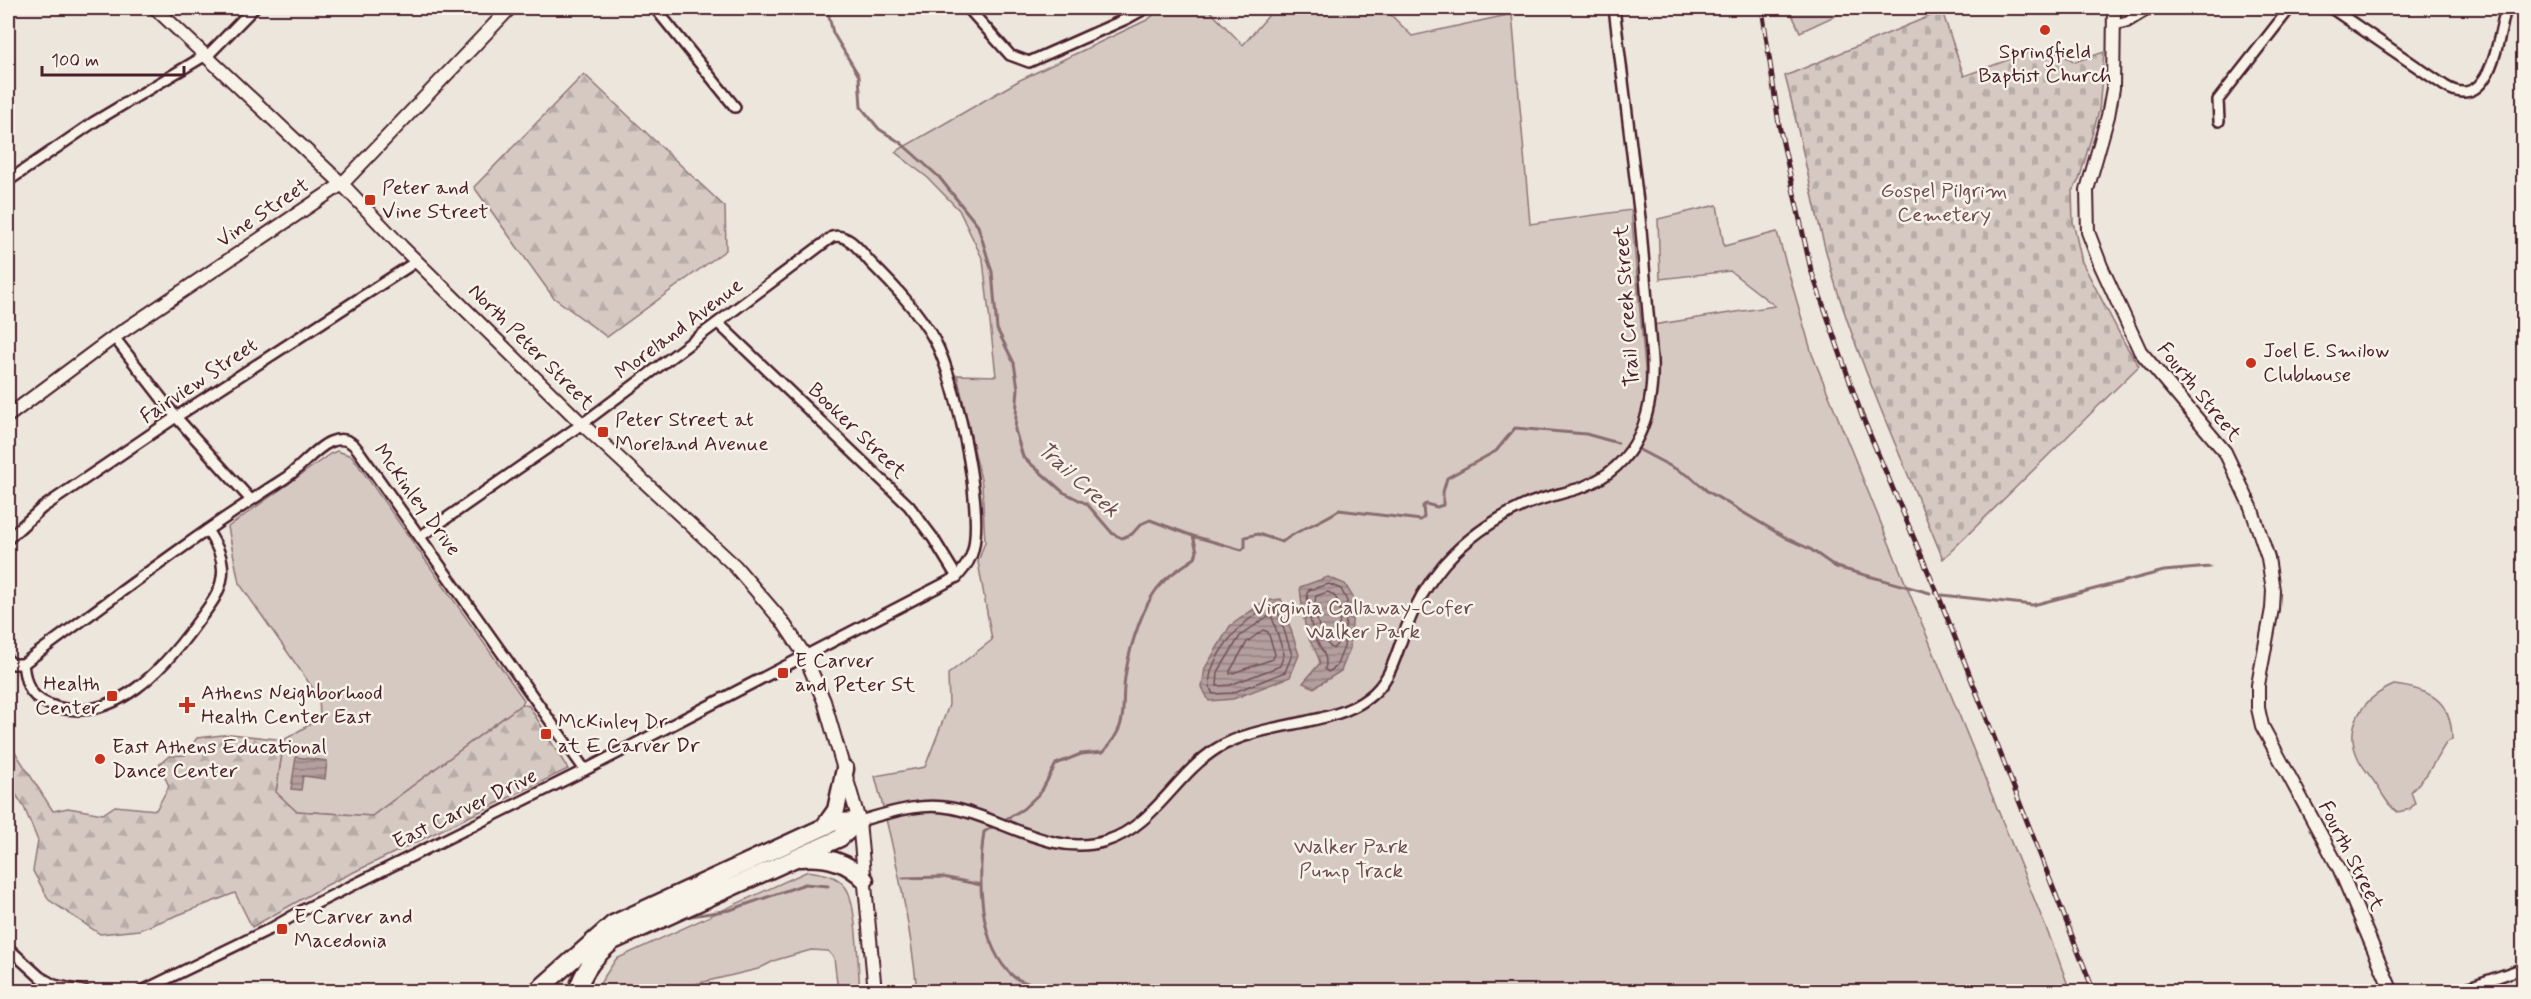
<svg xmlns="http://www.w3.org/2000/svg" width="2531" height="999" font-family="Mynerve,sans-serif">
<defs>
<pattern id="forest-firs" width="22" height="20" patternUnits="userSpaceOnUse" patternTransform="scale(1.5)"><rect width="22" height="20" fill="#d5c9c2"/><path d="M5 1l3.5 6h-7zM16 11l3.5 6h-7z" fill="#b8aca7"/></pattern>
<pattern id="cemetery-stones" width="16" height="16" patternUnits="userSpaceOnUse" patternTransform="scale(1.5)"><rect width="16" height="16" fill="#d5c9c2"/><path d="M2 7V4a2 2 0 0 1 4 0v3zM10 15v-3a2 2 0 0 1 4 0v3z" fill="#b8aca7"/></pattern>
<pattern id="water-rules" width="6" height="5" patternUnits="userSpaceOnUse" patternTransform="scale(1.5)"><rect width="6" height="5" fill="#b39f9d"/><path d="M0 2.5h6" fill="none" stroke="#948180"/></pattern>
</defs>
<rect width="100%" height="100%" fill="#ece6dd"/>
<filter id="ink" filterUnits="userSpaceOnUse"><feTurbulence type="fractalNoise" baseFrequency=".0167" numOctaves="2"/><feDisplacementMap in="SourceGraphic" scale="12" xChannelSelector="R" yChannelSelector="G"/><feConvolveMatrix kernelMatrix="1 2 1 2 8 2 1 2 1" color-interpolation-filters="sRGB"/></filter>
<g filter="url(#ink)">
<path fill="#d5c9c2" stroke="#907476" stroke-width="1.5" d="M1163,8h44l36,37 32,-37h109l28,28 100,-22 18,210 101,-14 15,170 12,-1 -5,-54 122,-19 -45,-35 -70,8 -2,-60 59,-14 7,41 53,-14 35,122 245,601 13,36h-1153c-7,-73 -23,-144 -42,-215l50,-9 24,-62 -1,-31 44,-34 -14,-78 7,-20 -3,-58 -25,-109 39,1 -13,-116 -24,-50 -31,-32 -33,-26 125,-72 127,-60z
M1789,8h47l3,6 -39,18z
M337,451l15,5 172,244 -2,4 -150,112 -76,-5 -20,-18 8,-53 36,-22 -1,-21 -80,-114 -11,-56 102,-73z
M2394,685c35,4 58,15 58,54l-6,4 -19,31 -16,18 4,11 -5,6 -12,3c-10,-5 -16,-20 -23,-29 -5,-8 -12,-15 -16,-23 -17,-34 4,-62 35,-75z
M808,871c14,2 30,4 38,17 11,15 12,82 14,103h-22l-4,-33 -6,-7 -17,-1 -35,10 -18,9 -92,22h-71l21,-32z"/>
<path fill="url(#forest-firs)" stroke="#907476" stroke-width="1.5" d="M584,74l141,133 1,43 -119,87 -54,-40 -79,-110z
M522,704l7,2 39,63 -241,116 -75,42 -17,-34 -96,37 -39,4 -51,-34 -16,-29 5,-30 -14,-34 -16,-25v-41l45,70 15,-3 35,6 12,-8 41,4 13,-24 -10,-21 10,-9 16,-1 12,-17 34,-4 53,6 -8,52 20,19 76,5z"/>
<path fill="url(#cemetery-stones)" stroke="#907476" stroke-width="1.5" d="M1942,11l22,65 71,-26 6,6 13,-6 21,12 29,-10 -5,59 -20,69 -7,11 1,31 9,40 43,82 14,22 -196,193c-34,-84 -73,-169 -102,-257 -25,-74 -36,-151 -56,-226z"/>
<path fill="url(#water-rules)" stroke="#896c6f" stroke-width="1.5" d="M1328,577l17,7 9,15 -4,49 -9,23 -27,17 -11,-5 17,-20c-2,-9 -6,-14 -10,-22 -7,-16 -8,-37 -10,-54z
M1281,599l18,56 -9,22 -57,22 -24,2 -7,-14 3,-19 25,-42 35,-25z
M296,757l31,4 -2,18 -22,-3 -2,14 -10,-1z"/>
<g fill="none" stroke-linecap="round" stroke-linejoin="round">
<path stroke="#745259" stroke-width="1.5" d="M1329,584l12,5 6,12 -3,46 -8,20 -8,5 -3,-3c4,-13 -5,-20 -10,-32 -5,-13 -7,-29 -8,-44l2,-3z
M1328,592c19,7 10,36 9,52l-4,5c-12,-9 -21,-38 -17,-53z
M1274,606l3,2 15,47 -7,17 -53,21 -19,1c-17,-26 35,-84 61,-88z
M1268,616l4,1 12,37 -4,12 -50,19 -13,1 1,-14 22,-36z
M1263,630l5,2 7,22 -2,5 -43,15v-3l17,-29z"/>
<path stroke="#896c6f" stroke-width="3" d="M827,8l6,25 26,43 2,31 18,22 22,14 38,34 39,49 14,46 5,57 17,34 4,25 -3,42 8,27 40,35 24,12 26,30 9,4 10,-4 9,-10 9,-4 43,16 49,14 3,-3v-10l13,-3 24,8c18,-14 38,-19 57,-32l82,10 3,-3 -1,-11 3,-2 11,3 6,-2v-13l4,-14 49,-27 19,-23 71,6 32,9
M1634,447l57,30 16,14 81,48 22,10 26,18 94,26
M1942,595l91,10 131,-34 46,-4
M1001,822l22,-13 18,-17 15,-28 25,-10 22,-2c29,-31 16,-44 23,-81 4,-25 18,-70 36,-88 9,-10 22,-17 33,-25l2,-7 -4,-15
M995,825l-11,7c-6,42 -7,114 30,145 11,8 31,9 44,15
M903,878l40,-1 38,8
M685,917l45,-7 75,-26 23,2"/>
<defs>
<path id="street" d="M655,8l80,99
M968,8l42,47 19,7 97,-43 20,-11
M2331,8l114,78c46,28 53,-49 61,-78
M2115,25l12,-3 23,-14
M2219,121l-1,-21 72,-92
M8,181l86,-59 117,-70 43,-44
M718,323l191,183 24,32 24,39
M114,337l62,80 75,83
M8,539l34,-31 134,-91 241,-156
M8,660l5,4h10c86,-63 171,-128 261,-185 16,-10 30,-30 46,-37 12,-5 21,-2 28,8l227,320
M23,664c3,24 8,35 33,43 59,17 109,-40 140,-83 10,-14 24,-29 26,-47 3,-18 -6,-33 -15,-47
M859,821c30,-8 60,-19 92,-13 51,9 101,50 155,33 48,-15 69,-66 110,-92 45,-28 115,-22 152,-51 23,-17 27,-42 37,-67 9,-24 22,-47 39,-67 22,-25 49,-44 79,-58 19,-9 40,-12 60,-19 55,-22 71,-73 69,-127l-12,-142 -26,-210
M8,948l32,29 14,8 33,7
M140,992l132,-64 33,-19 280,-139 372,-193c7,-8 14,-17 16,-27 11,-44 -17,-169 -38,-209 -16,-29 -41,-55 -64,-78 -10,-11 -23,-31 -39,-26l-250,187 -161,112
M2467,992l-1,-4 58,-20"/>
<path id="secondary" d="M155,8l187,176 60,63 180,177 153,142 47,55 22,33 20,47 35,120 16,171
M2114,8l-1,80 -5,28 -21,74 1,42 13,34 39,85 85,101 26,55 17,51 5,32 -1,19 -14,76v23l4,18 78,144 52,122
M8,416l106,-79 228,-153 168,-176"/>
<path id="highway" d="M824,827l12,-17 9,-41
M800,858c26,-2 47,3 65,22
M536,992l77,-68 222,-102 24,-1
M577,992c6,-22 19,-37 36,-51l227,-103 19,-17"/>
</defs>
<use href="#street" stroke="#4a1f2b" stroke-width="14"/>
<use href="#secondary" stroke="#4a1f2b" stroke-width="16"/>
<use href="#highway" stroke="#4a1f2b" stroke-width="21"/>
<use href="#street" stroke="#f7f3e8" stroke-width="9"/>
<use href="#secondary" stroke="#f7f3e8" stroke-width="12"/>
<use href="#highway" stroke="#f7f3e8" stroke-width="16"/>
<defs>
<path id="rail" d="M1762,8l17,117 32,145 51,146 79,186 153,390"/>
</defs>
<use href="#rail" stroke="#4a1f2b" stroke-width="5"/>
<use href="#rail" stroke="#f7f3e8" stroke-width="3" stroke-dasharray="9" stroke-linecap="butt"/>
</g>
</g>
<g fill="#c8321e" stroke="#f7f3e8" stroke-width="2">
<circle cx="2045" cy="30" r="6"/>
<rect x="364" y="194" width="12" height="12" rx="3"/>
<circle cx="2251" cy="363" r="6"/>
<rect x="597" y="426" width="12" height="12" rx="3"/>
<rect x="777" y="667" width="12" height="12" rx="3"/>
<rect x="106" y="690" width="12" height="12" rx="3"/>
<path d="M184 696h6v6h6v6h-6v6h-6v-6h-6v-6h6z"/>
<rect x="540" y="728" width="12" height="12" rx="3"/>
<circle cx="100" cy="759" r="6"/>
<rect x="276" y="923" width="12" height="12" rx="3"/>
</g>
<g text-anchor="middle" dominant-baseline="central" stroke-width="5" stroke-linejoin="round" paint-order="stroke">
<g font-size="21" fill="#4a1f2b" stroke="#f7f3e8" text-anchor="start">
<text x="2045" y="52" text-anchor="middle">Springfield<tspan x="2045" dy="24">Baptist Church</tspan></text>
<text x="382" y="188">Peter and<tspan x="382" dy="24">Vine Street</tspan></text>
<text x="2263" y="351">Joel E. Smilow<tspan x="2263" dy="24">Clubhouse</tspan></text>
<text x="615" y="420">Peter Street at<tspan x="615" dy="24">Moreland Avenue</tspan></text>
<text x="795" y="661">E Carver<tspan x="795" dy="24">and Peter St</tspan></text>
<text x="100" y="684" text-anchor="end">Health<tspan x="100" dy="24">Center</tspan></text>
<text x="201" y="693">Athens Neighborhood<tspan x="201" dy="24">Health Center East</tspan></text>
<text x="558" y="722">McKinley Dr<tspan x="558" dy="24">at E Carver Dr</tspan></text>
<text x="112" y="747">East Athens Educational<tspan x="112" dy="24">Dance Center</tspan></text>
<text x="294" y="917">E Carver and<tspan x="294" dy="24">Macedonia</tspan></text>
</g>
<g font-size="21" fill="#6d4a51" stroke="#f7f3e8">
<text x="1944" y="191">Gospel Pilgrim<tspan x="1944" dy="24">Cemetery</tspan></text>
<text x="1363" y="608">Virginia Callaway-Cofer<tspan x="1363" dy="24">Walker Park</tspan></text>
<text x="1351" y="847">Walker Park<tspan x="1351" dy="24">Pump Track</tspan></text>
</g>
<g font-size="21" fill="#4a1f2b" stroke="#f7f3e8">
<text transform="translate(263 213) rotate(-34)">Vine Street</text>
<text transform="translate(1627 306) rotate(-94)">Trail Creek Street</text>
<text transform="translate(679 329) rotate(-37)">Moreland Avenue</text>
<text transform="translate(531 347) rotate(45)">North Peter Street</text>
<text transform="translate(199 381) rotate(-34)">Fairview Street</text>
<text transform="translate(2199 392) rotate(51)">Fourth Street</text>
<text transform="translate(857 431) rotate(44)">Booker Street</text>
<text transform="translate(417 500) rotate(54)">McKinley Drive</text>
<text transform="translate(465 809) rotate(-26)">East Carver Drive</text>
<text transform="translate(2351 856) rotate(63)">Fourth Street</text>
</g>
<g font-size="22" font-style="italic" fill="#6f4c53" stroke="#f7f3e8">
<text transform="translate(1078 480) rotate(42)">Trail Creek</text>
</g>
</g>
<rect width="2531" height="999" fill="none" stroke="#f7f3e8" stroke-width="30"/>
<rect x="15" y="15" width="2501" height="969" fill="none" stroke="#4a1f2b" stroke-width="2" filter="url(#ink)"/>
<path d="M42 66v9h142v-9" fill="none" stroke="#4a1f2b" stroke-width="3"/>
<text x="51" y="66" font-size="18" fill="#4a1f2b" stroke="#f7f3e8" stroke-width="4.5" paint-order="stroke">100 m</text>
</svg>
